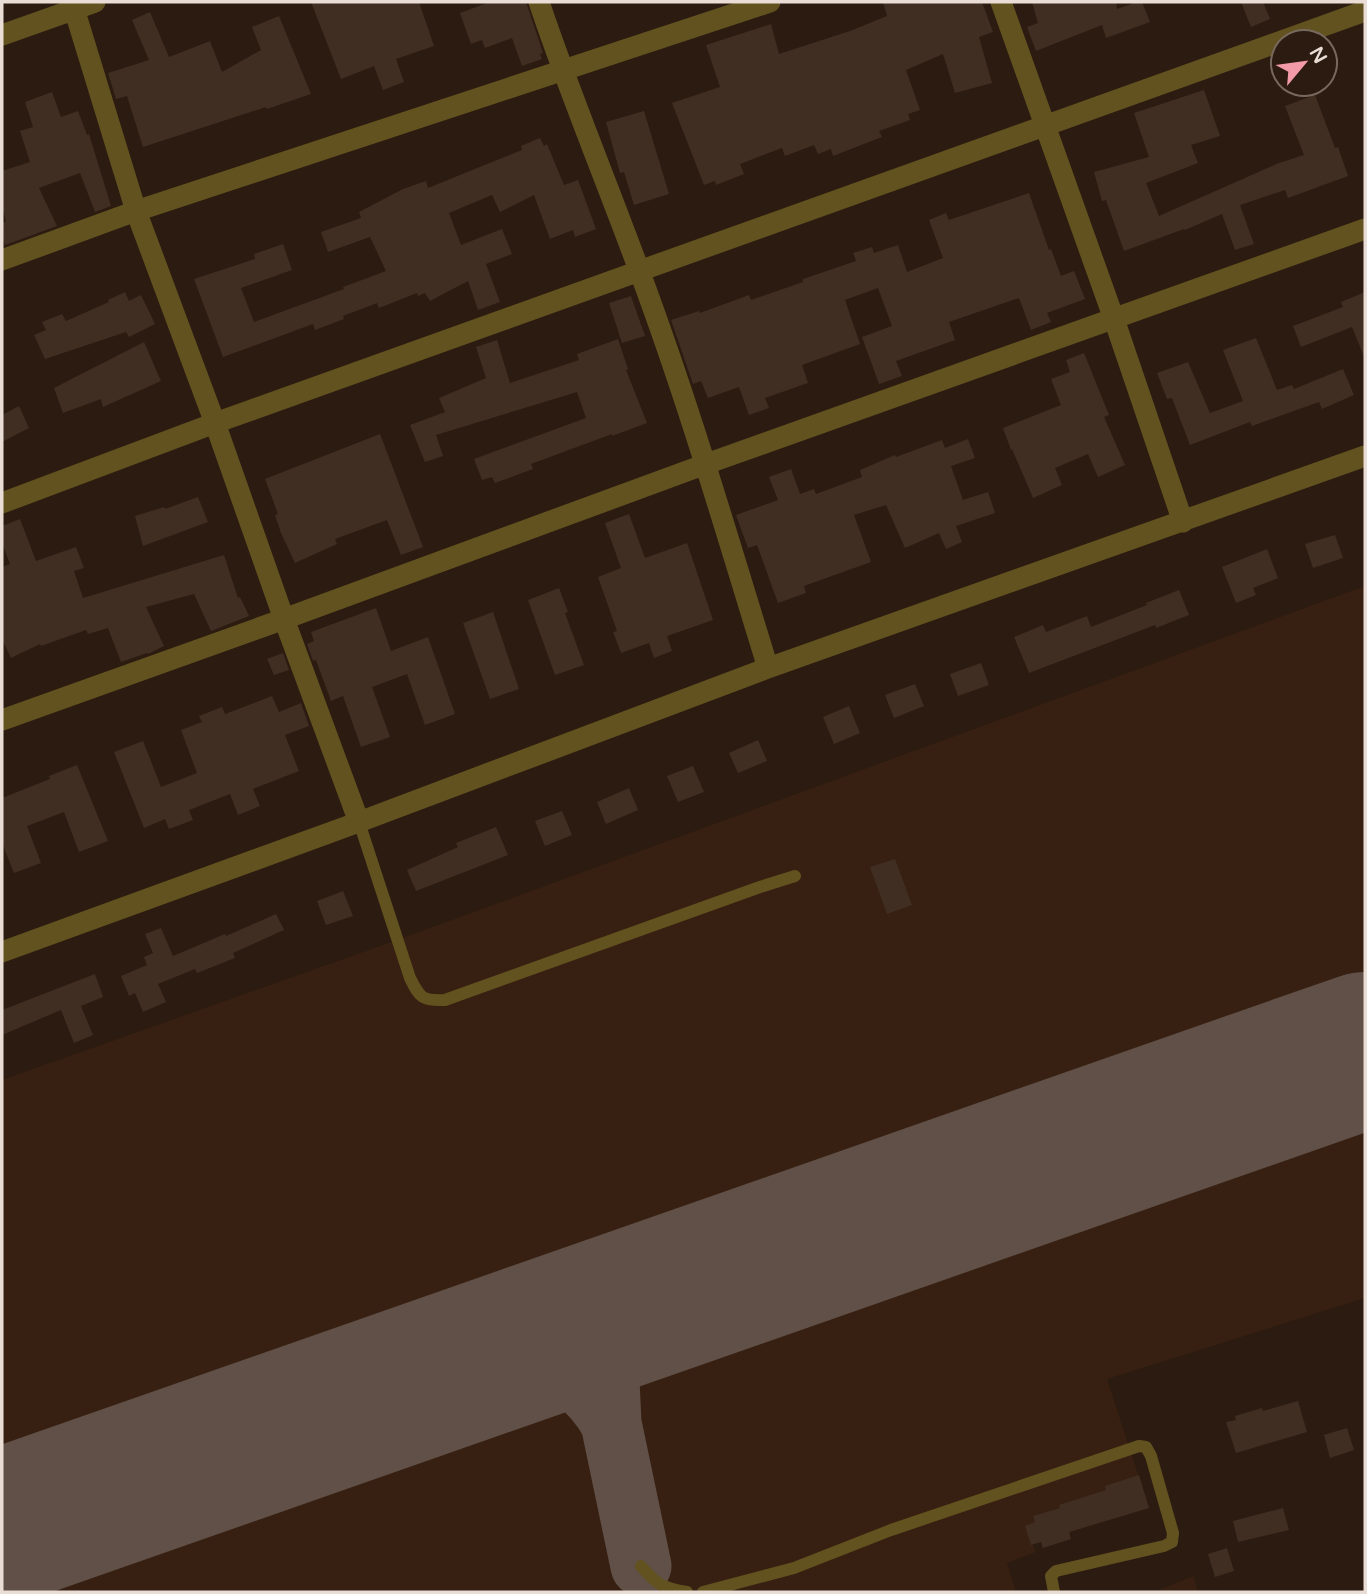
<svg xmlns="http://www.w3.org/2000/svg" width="1367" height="1594" font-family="'Varela Round',sans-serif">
<rect width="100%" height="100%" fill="#2c1b10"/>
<path fill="#372011" d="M1365,586v712l-258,81 42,129 -79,24 1,7 -28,9 -2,-6 -9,2 4,8 -29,11 9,29h-1014v-512l395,-140z
M1193,1576l5,16h-44z"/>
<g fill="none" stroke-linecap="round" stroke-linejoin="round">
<path stroke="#605047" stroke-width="61" d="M474,1362c16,0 34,-2 50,0 39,4 68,27 87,61l30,143
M611,1423l-2,-43 4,-18 10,-23 14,-19 52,-33"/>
<path stroke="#605047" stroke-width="156" d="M2,1527l1363,-477"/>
</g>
<path fill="#402e23" d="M311,2h108l15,44 -38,13 8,23 -21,8 -9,-24 -33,13z
M490,2h36l17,51 -3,1 2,5 -20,7 -10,-28 -27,10 -3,-8 -11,4 -11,-31z
M883,2h99l11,30 -14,5 13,46 -37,10 -12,-39 -37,16 14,40 -12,4 2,6 -31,11 3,6 -49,19 -2,-7 -13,5 -4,-9 -29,11 -3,-8 -42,16 4,10 -28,11 -1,-4 -11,4 -32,-82 48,-16 -14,-42 65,-21 8,30 71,-23 37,-15z
M1032,2h84l1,7 20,-7h5l8,20 -44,16 -4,-13 -66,26 -9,-24 11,-4z
M1241,2h22l7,17 -19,8z
M150,12l19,45 41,-16 12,31 39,-22 -9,-23 27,-11 32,78 -44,15 -1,-2 -123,40 -16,-51 -11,3 -8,-26 41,-13 -17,-40z
M1204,90l16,46 -29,9 7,18 -52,20 13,33 120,-53 25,-8 -19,-49 30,-11 20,53 3,-1 10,29 -60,22 -3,-8 -45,15 14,39 -19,6 -13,-36 -37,16 -1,-1 -60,22 -18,-51 -4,1 -8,-29 55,-15 -15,-44z
M52,92l9,25 17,-6 9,24 2,-1 22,72 -16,6 -15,-39 -41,15 18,38 -52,19 -3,-8v-13l4,-3 -4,-14v-36l28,-9 -10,-31 13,-4 -8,-25z
M644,111l25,83 -35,11 -10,-33 -4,1 -14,-51z
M540,138l4,8 3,-2 17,41 14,-5 18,49 -21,8 -2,-7 -23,9 -16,-44 -34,17 -8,-17 -43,18 12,32 41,-16 10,25 -26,10 14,38 -22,8 -10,-29 -38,20 -5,-8 -7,3 -1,-3 -38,15 -2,-5 -34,13 1,3 -29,11 -2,-6 -90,33 -29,-78 61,-20 -1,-5 29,-10 9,26 -51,18 13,34 90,-33 -1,-2 43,-16 -16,-34 -42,15 -7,-20 40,-14 -2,-6 44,-23 23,-8 2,7 94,-38 -1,-4z
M1029,193l20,57 2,-1 10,27 13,-5 11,28 -38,14 4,9 -20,8 -12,-32 -70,24 6,18 -59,21 6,15 -23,8 -17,-47 30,-11 -14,-38 -33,12 15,44 -58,21 6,18 -43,15 4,10 -20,7 -10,-28 -31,11 -7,-17 -8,3 -22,-64 28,-9 1,2 49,-18 2,5 52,-18v-3l53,-18 -3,-8 19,-6 2,6 24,-8 9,27 36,-14 -14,-38 17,-7 3,7z
M125,292l4,9 12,-6 14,29 -26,13 -3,-5 -81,27 -11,-24 12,-5 -4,-8 20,-8 4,7 43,-19 -1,-2z
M1365,292v67l-13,-32 -51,20 -8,-21 50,-19 -2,-5z
M631,296l14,40 -23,7 -13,-40z
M1256,338l21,52 15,-5 2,4 49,-20 11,26 -32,14 -3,-7 -67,24 -2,-4 -60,23 -18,-47 -5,1 -10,-26 31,-11 22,51 33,-12 -20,-51z
M618,339l10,30 -2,1 21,53 -35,13v-2l-81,30 2,5 -38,14 -3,-6 -10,3 -8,-21 112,-41 -9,-26 -141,43 7,21 -18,6 -15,-37 35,-13 -6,-14 47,-20 -10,-31 21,-7 13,43 69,-23 -2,-6z
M144,342l17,39 -58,26 -2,-8 -38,14 -9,-25z
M1084,353l25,62 -5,2 21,48 -27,12 -10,-23 -33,14 7,17 -29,13 -21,-49 -1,1 -8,-22 58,-23 -10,-26 19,-7 -4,-12z
M19,406l10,22 -27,14v-27z
M380,434l43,113 -22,8 -14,-35 -52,19 2,5 -42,19 -14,-30 -6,-18 3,-1 -13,-35z
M968,439l7,19 -24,8 12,34 25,-8 7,21 -39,13 6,16 -16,7 -7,-16 -34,15 -19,-43 -32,10 17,47 -67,24 2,7 -28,10 -21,-58 -9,3 -12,-33 42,-15 -9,-23 22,-8 9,25 14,-5 2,5 46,-17 -2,-7 35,-15 1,2 46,-17 3,8z
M198,497l10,25 -65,24 -8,-30 29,-9 1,2z
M629,514l16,44 42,-15 26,77 -46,16 5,15 -18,7 -5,-15 -28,10 -8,-21 4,-1 -19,-54 23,-9 -16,-45z
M20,519l16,42 40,-14 8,21 -10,3 9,27 141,-43 14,43 2,-1 9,19 -38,15 -17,-37 -48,13 18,39 -16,8 -1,-1 -26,9 -13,-34 -20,6 -2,-4 -45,16 -1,-2 -29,14 -9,-19v-72l8,-3 -8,-21v-17z
M1335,535l8,23 -30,10 -8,-24z
M1267,549l11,29 -25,10 3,7 -20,8 -14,-36z
M559,588l9,24 -3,1 19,52 -29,10 -27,-75z
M1179,590l10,25 -33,13 -1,-3 -126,48 -15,-36 29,-12 3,7 41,-16 4,11 56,-22 -1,-2z
M376,608l15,43 37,-14 27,77 -30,11 -18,-51 -35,13 18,50 -29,10 -18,-51 -12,5 -15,-41 -3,1 -6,-17 7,-3 -3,-9z
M493,612l26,77 -29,10 -27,-76z
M283,653l6,17 -15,5 -7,-16z
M981,663l8,22 -31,11 -8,-22z
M915,684l9,22 -30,12 -9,-23z
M272,696l7,16 22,-9 8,23 -24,9 14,36 -46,18 7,17 -22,9 -8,-21 -41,16 4,10 -24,9 -4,-10 -21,9 -30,-76 29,-11 18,46 36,-14 -16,-43 21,-8 -3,-6 23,-9 3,7z
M849,706l11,27 -26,11 -11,-27z
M758,740l9,21 -29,12 -9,-20z
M77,765l31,76 -29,11 -15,-40 -37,14 14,37 -27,10 -12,-30v-45l48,-19 -1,-3z
M693,766l11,26 -26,10 -11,-26z
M629,788l9,22 -32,14 -9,-22z
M562,811l10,24 -27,11 -10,-25z
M496,827l12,28 -92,36 -9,-21 51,-23 -2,-4z
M895,859l17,46 -25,9 -17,-47z
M343,891l10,25 -27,9 -9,-24z
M276,914l8,16 -51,23 2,5 -38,15 -2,-4 -37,15 8,18 -23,10 -8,-19 -6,3 -8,-20 26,-11 -3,-8 9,-4 -8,-19 16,-6 12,28 52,-22 1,2z
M95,974l8,23 -22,9 12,29 -19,8 -13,-33 -59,25v-25z
M1298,1401l9,31 -71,21 -10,-31 10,-2 -1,-4 27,-8 1,3z
M1347,1428l7,22 -24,8 -6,-23z
M1139,1475l10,33 -80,24 2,7 -28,9 -2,-6 -10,3 -6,-19 10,-4 -2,-6 27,-8 -1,-3 47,-15 -1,-4z
M1283,1508l6,22 -51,12 -5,-21z
M1227,1548l7,23 -19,6 -7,-23z"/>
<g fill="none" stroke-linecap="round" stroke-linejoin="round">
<path stroke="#62521f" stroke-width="12" d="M359,822l51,156c10,20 12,23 35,22l315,-113 35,-11
M641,1566c16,19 22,22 46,26
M703,1592l91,-24 97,-38 248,-84 7,1 5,9 22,77 -1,9 -8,4 -108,25 -5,5 3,16"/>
<path stroke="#62521f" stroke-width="21" d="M72,2l64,209 79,212 69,196 75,203
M539,2c30,90 67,178 100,268 49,131 88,265 129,398
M1001,2l113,317 69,203
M2,35l93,-33
M2,260l134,-49 634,-209
M2,503l213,-80 1150,-412
M2,720l282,-101 422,-155 659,-235
M2,952l357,-130 409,-154 597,-212"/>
</g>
<rect width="1367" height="1594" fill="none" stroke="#e9ddd6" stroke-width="7"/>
<g transform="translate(1304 63) rotate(61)"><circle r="33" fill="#2c1b10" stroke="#78695f" stroke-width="2"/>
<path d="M0-5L12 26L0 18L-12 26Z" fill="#f39aa9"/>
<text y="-10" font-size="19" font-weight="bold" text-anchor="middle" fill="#e9ddd6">N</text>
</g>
</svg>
